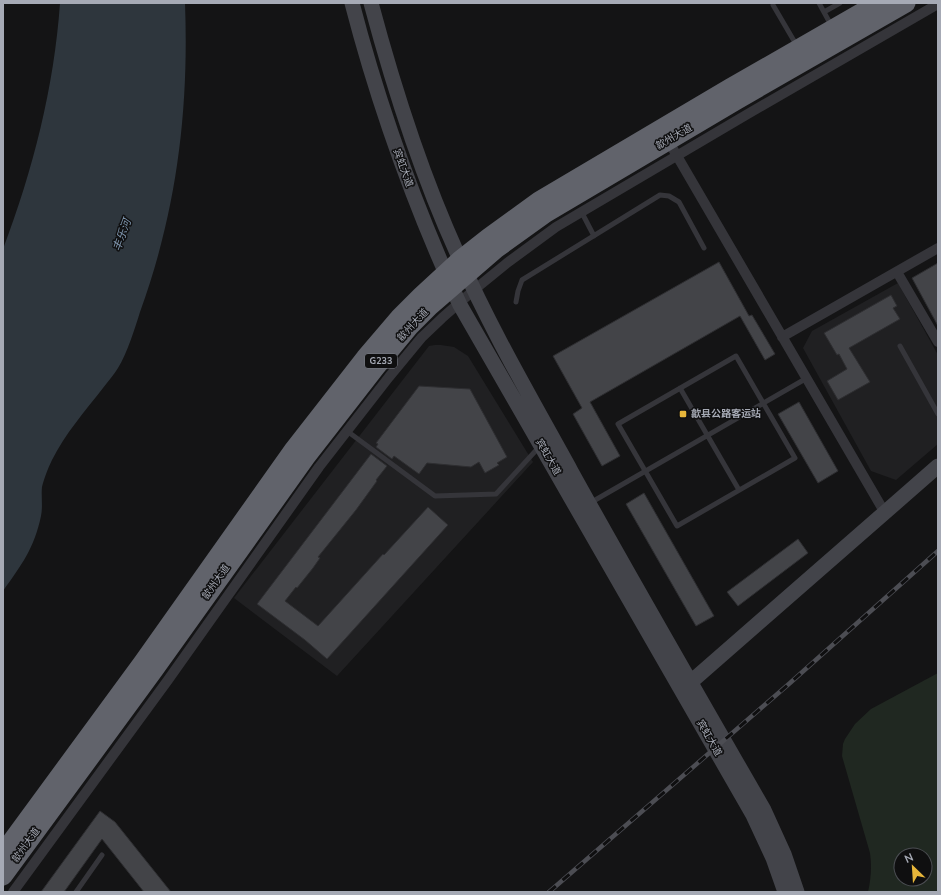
<svg xmlns="http://www.w3.org/2000/svg" width="941" height="895" font-family="'Nunito Sans','Noto Sans SC',sans-serif">
<rect width="100%" height="100%" fill="#141415"/>
<path fill="#202022" d="M898,283l40,72v89l-42,36 -25,-9 -68,-123 9,-17z
M435,345h6l13,2 14,9 65,106 -196,214 -103,-78 195,-252z"/>
<path fill="#202821" fill-rule="evenodd" d="M938,673v219h-70c3,-13 4,-26 2,-39l-28,-97 1,-12 2,-5 10,-15 16,-15zM901,855h24v24h-24z"/>
<path fill="#2e363d" d="M60,3h125c4,107 -8,207 -45,309 -5,16 -13,42 -22,56 -4,7 -10,13 -15,20 -18,23 -38,46 -51,72 -4,8 -8,19 -10,27 -1,9 1,19 -1,29 -7,33 -19,48 -38,75v-342c30,-79 51,-161 57,-246z"/>
<path fill="#434448" stroke="#2e2e31" d="M719,262l30,54 3,-1 23,39 -10,6 -25,-44 -150,86 30,54 -18,10 -29,-52 9,-6 -29,-52z
M938,263v63l-26,-48z
M891,295l6,11 -4,2 7,11 -51,29 21,34 -32,18 -11,-19 20,-12 -8,-15 -2,1 -13,-22z
M419,386l51,3 37,68 -10,6 2,2 -14,8 -6,-11 -8,5 -44,-4 -8,11 -25,-18 -2,3 -16,-12 2,-3 -2,-1z
M799,402l39,69 -20,12 -40,-69z
M371,454l16,12 -11,14 1,1 -21,29 -38,47 2,1 -7,10 -16,20 -1,-1 -11,14 33,25 65,-72 1,1 44,-48 20,18 -121,134 -22,-19 -48,-36z
M644,493l70,123 -18,10 -70,-122z
M798,539l10,14 -70,53 -11,-14z
M100,811l15,11 56,70h-27l-42,-53 -38,53h-23z"/>
<g fill="none" stroke-linecap="round" stroke-linejoin="round">
<path stroke="#35353a" stroke-width="5" d="M819,3l12,22
M773,5l24,41
M824,12l16,-9
M581,211l13,25
M516,302l2,-11 4,-11 138,-85 9,1 10,6 25,46
M900,346l38,68
M736,356l59,102 -118,68 -59,-102z
M680,388l59,102
M347,431l88,65 61,-2 44,-48
M590,503l217,-125
M76,892l26,-37"/>
<path stroke="#35353a" stroke-width="10" d="M673,149l212,364
M897,272l41,70
M782,337l156,-89
M13,892l155,-212 151,-213 70,-90 33,-40 20,-19 32,-28 33,-27 49,-36 190,-112 192,-111"/>
<path stroke="#43444a" stroke-width="15" d="M352,3c27,104 63,204 108,302l293,510 20,43 12,34
M371,3c23,86 50,171 87,252 33,75 74,145 113,216 63,114 128,226 193,339l20,44 13,38
M684,688l254,-222"/>
<path stroke="#61636b" stroke-width="19" d="M3,853l140,-191 151,-213 71,-91 35,-41 21,-21 39,-36 28,-22 51,-37 191,-113 148,-85
M3,876l151,-206 152,-213 70,-90 34,-41 20,-20 66,-57 50,-36 191,-113 169,-97"/>
<defs>
<path id="rail" d="M549,892l241,-209 148,-132"/>
</defs>
<use href="#rail" stroke="#4c4d53" stroke-width="4.5"/>
<use href="#rail" stroke="#0f0f10" stroke-width="3" stroke-dasharray="9" stroke-linecap="butt"/>
</g>
<rect fill="#e7b63a" stroke="#0f0f10" stroke-width="1.5" x="679" y="410" width="8" height="8" rx="2"/>
<g text-anchor="middle" dominant-baseline="central" stroke-width="3" stroke-linejoin="round" paint-order="stroke">
<rect fill="#0f0f10" stroke="#797c84" stroke-width="1" x="365" y="354" width="32" height="14" rx="3"/>
<g font-size="9" font-weight="bold" fill="#a6aab5">
<text x="381" y="361">G233</text>
</g>
<g font-size="10" fill="#a6aab5" stroke="#0f0f10">
<text transform="translate(674 137) rotate(-30)">歙州大道</text>
<text transform="translate(403 168) rotate(70)">宾虹大道</text>
<text transform="translate(413 325) rotate(-47)">歙州大道</text>
<text transform="translate(548 457) rotate(60)">宾虹大道</text>
<text transform="translate(216 582) rotate(-55)">歙州大道</text>
<text transform="translate(709 738) rotate(60)">宾虹大道</text>
<text transform="translate(26 845) rotate(-54)">歙州大道</text>
</g>
<g font-size="10" font-weight="bold" fill="#a6aab5" stroke="#0f0f10" text-anchor="start">
<text x="691" y="414">歙县公路客运站</text>
</g>
<g font-size="11" font-style="italic" fill="#7f96ae" stroke="#0f0f10">
<text transform="translate(122 235) rotate(-70)">丰乐河</text>
</g>
</g>
<rect width="941" height="895" fill="none" stroke="#a6aab5" stroke-width="8"/>
<g transform="translate(913 867) rotate(335)"><circle r="19" fill="#0f0f10" stroke="#4b4d52"/>
<path d="M0-3L7 15L0 10L-7 15Z" fill="#e7b63a"/>
<text y="-6" font-size="11" font-weight="bold" text-anchor="middle" fill="#a6aab5">N</text>
</g>
</svg>
